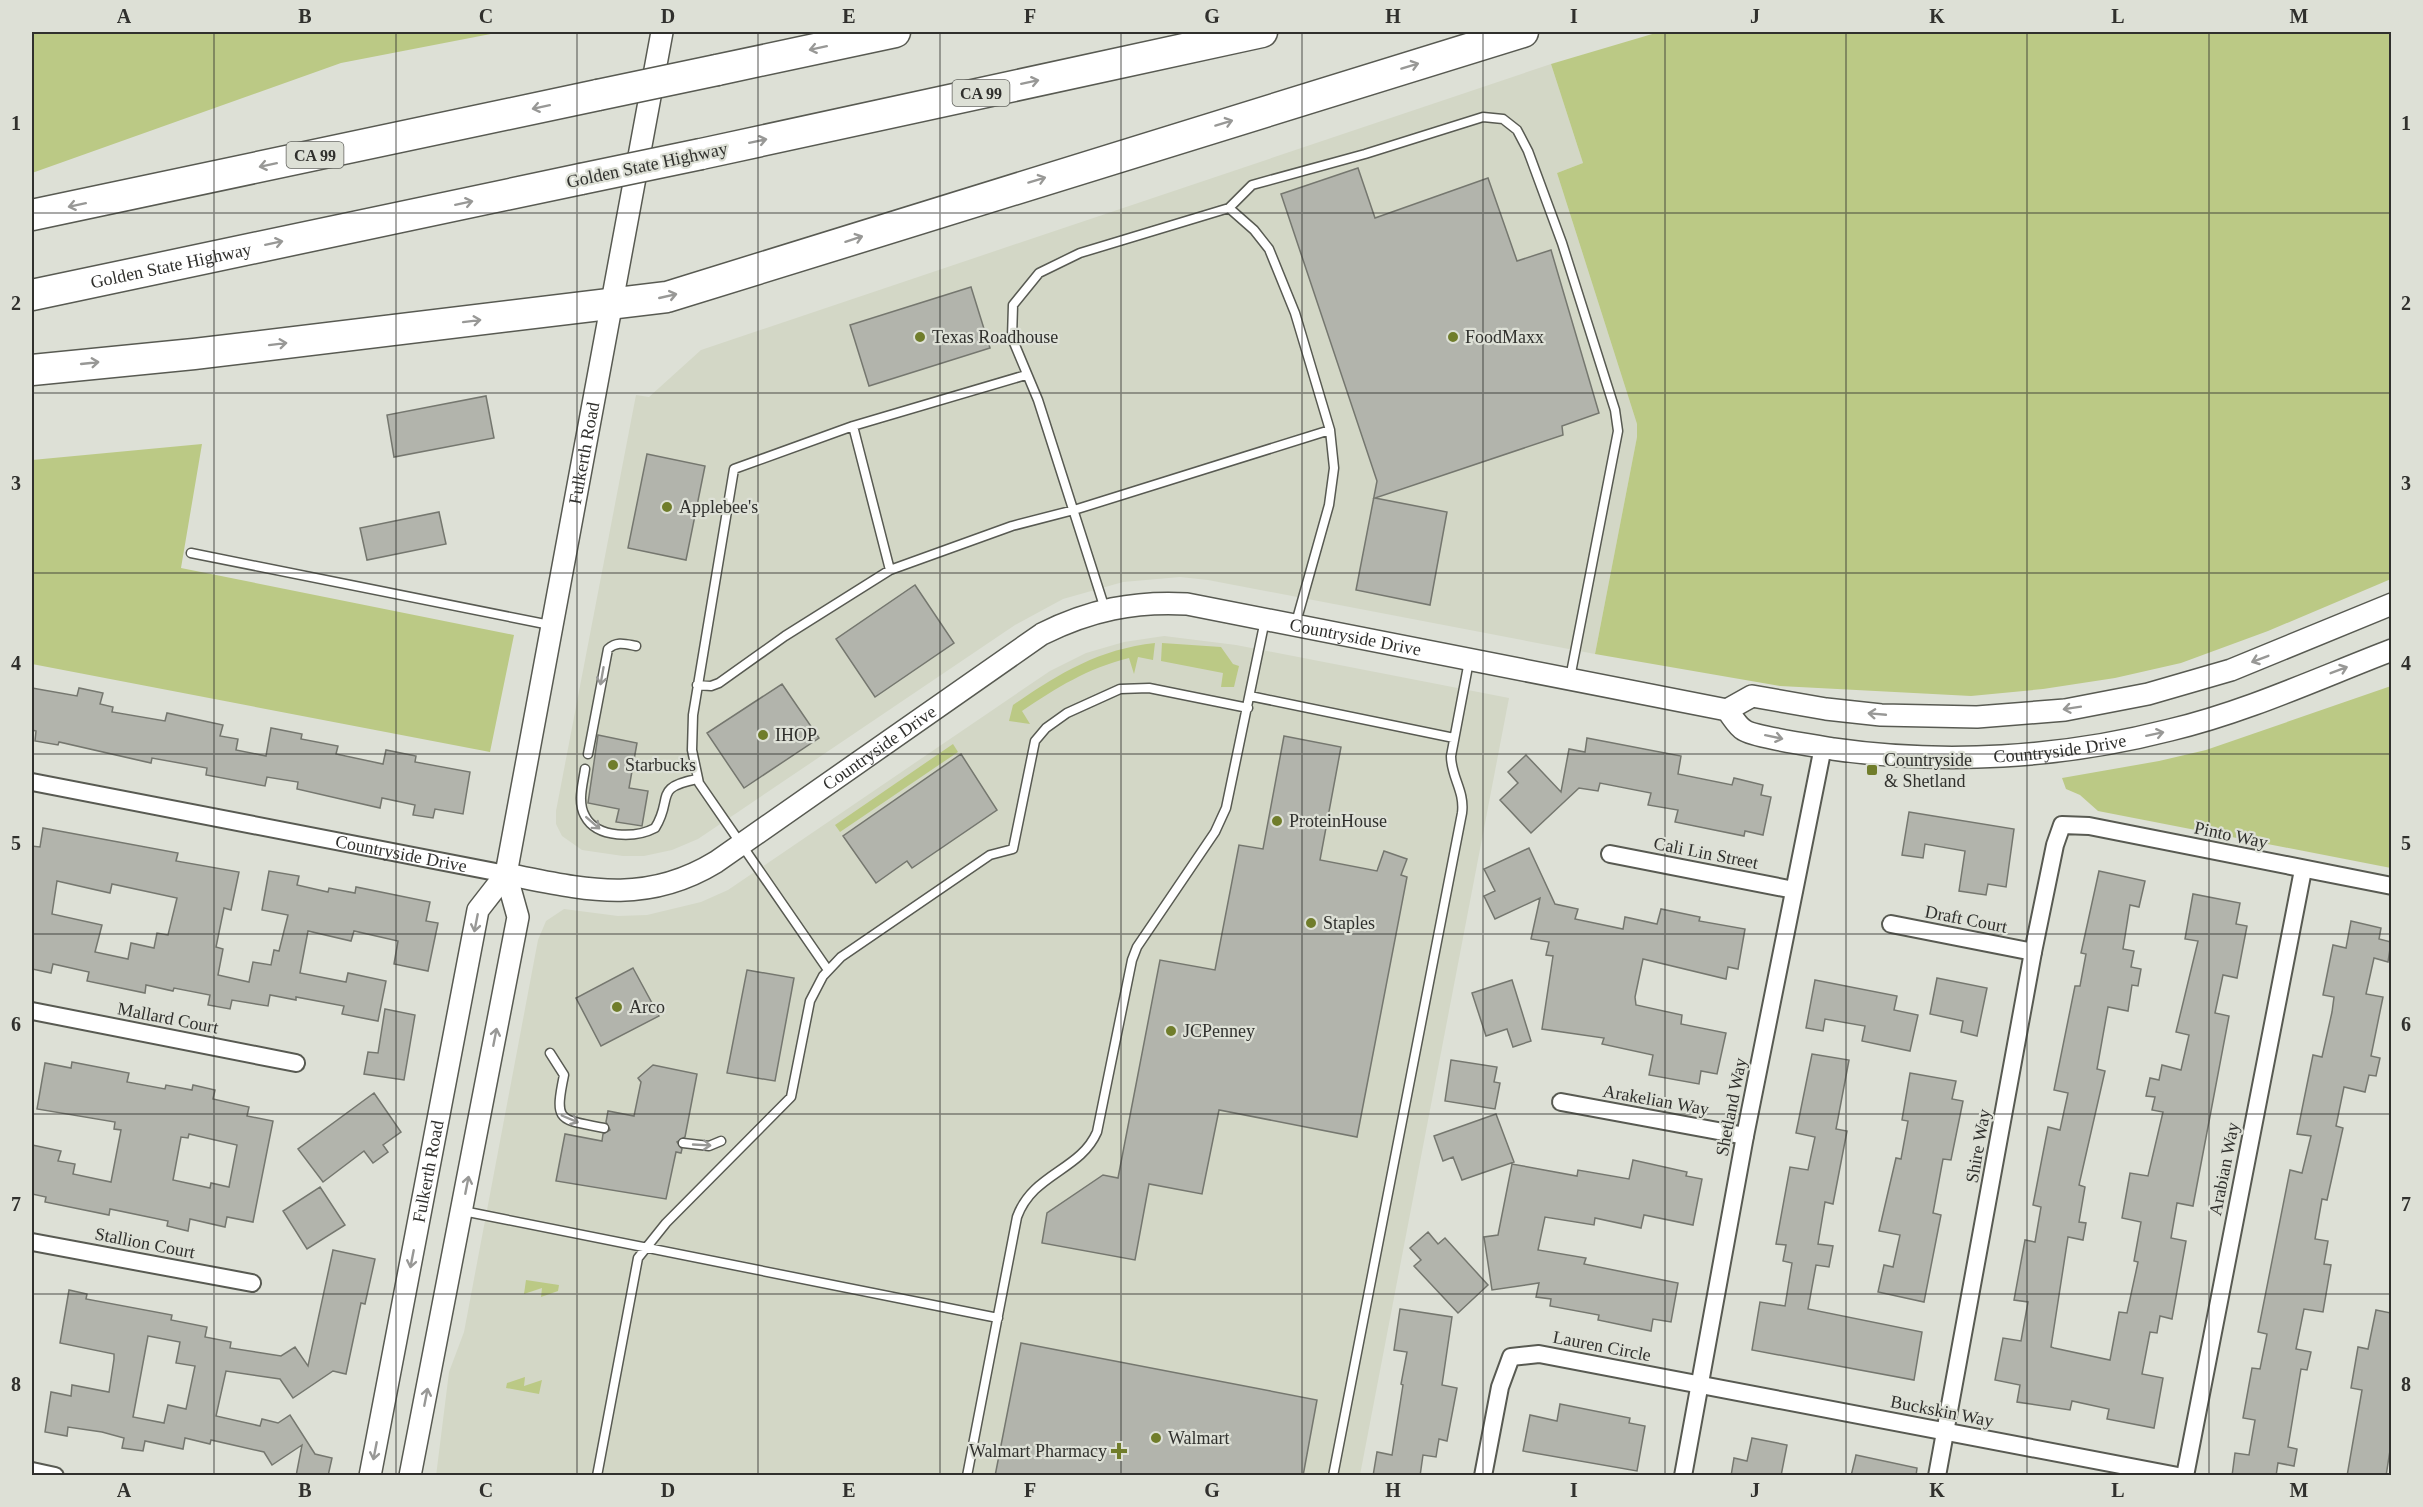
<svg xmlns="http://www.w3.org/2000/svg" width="2423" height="1507" font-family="Georgia,serif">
<rect width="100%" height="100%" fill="#dde0d6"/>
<path fill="#d3d7c6" d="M1551,64l32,99 -26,10 80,251v13l-42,217 -387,-74 -28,-3 -57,5 -60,17 -48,26 -317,214 -26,11 -28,6h-21l-41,-6 -20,-14 -6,-12v-13l80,-416 13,2 52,-47z
M1164,636l72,9 273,53 -149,777 -924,1 13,-104 15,-40 74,-392 8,-19 18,-12 54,7 29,-1 54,-13 27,-12 322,-219 36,-18 38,-11z"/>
<path fill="#bbc985" d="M32,32h469l-160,31 -309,110z
M1659,32h732v547l-123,52 -87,32 -66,15 -72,11 -72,7 -191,-10 -185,-32 42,-217v-13l-80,-251 26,-10 -32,-99z
M202,444l-21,124 333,67 -24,117 -458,-88v-204z
M1155,643l-2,17 -15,-3 -4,17 -5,-16c-41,10 -73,30 -107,53l8,13 -21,-3 4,-16c45,-31 86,-56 142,-62z
M1162,643l59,4 12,17 6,2 -5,21h-13l2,-14 -62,-12z
M2391,686v182l-293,-57 -18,-16 -14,-6 -4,-11 97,-17 47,-11z
M953,744l5,8 -118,80 -5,-7z
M526,1280l33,5 -1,6 -17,6 1,-9 -18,6z
M525,1377l-1,9 18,-6 -3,14 -33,-6 1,-5z"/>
<path fill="#b2b4ac" stroke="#75776f" stroke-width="1.5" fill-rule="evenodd" d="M1358,168l17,50 113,-40 29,83 34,-11 48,163 -37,13 1,9 -188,63 72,14 -17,93 -74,-15 21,-109 -96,-287z
M971,287l19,61 -121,38 -19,-61z
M486,396l8,42 -100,19 -7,-42z
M647,454l58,12 -19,94 -58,-12z
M439,512l7,32 -79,16 -7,-32z
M915,585l39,58 -79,54 -39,-58z
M782,684l37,54 -75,50 -37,-55z
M32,688l45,8 2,-8 24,5 -3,11 13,3 -1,5 53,9 2,-8 56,12 -3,11 18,3 -2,11 30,6 5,-28 31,6 -1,5 37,7 -2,8 47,10 3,-14 30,6 -1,6 55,10 -7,42 -28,-5 -2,9 -20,-3 2,-10 -33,-7 -2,10 -83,-19 1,-7 -31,-5 -2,9 -59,-11 1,-7 -55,-10 -1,5 -92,-21 -1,3 -23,-4 1,-10 -4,-1z
M598,735l39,8 -8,45 19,3 -6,35 -26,-4 3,-13 -31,-6z
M1284,736l57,11 -21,113 57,11 7,-20 23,8 -6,16 6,2 -50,260 -138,-27 -17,84 -53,-10 -14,76 -93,-17 5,-30 56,-38 15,3 42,-218 55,10 24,-125 24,4z
M1587,738l94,18 -3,18 54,11 2,-7 29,7 -2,10 10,2 -8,38 -18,-4 -1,5 -69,-14 3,-12 -30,-5 3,-12 -51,-10 -2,8 -19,-3 -48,45 -31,-33 18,-17 -10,-11 18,-17 35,37 8,-43 16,3z
M961,754l36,56 -85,58 -5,-7 -31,22 -33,-47z
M1909,812l105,17 -8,58 -18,-3 -2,11 -27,-4 6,-40 -40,-7 -2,14 -21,-3z
M43,828l135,25 -2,8 63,11 -8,38 -7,-2 -8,39 7,2 -5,26 31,7 4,-20 18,3 3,-15 5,1 9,-36 -26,-5 7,-39 30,5 -2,9 31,7 1,-4 26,5 1,-6 74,15 -4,19 12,2 -10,48 -34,-7 4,-23 -44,-10 -3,10 -43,-10 -8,42 46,9 2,-9 38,8 -8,40 -36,-7 2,-8 -48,-9v3l-26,-5 -2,11 -36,-6 -2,9 -22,-4 2,-10 -36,-7 -1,3 -27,-6 -1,8 -58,-12 2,-9 -36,-8 -2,9 -19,-4v-123l8,1zM57,881l53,12 2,-9 65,14 -9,37 -11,-2 -3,15 -23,-5 -3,16 -33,-7 7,-27 -50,-11z
M1529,848l26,56 23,5 -3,10 48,10 2,-12 32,7 4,-15 39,8 -1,4 46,8 -7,40 -10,-2 -2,12 -83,-20 -8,38 1,8 46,10 -1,9 45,9 -9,41 -16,-3 -2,13 -50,-9 4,-20 -51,-11 2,-6 -62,-9 11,-73 -7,-1 3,-13 -18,-3 9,-41 -45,21 -11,-23 11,-5 -11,-22z
M2099,871l46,10 -6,26 -9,-2 -7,44 11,2 -3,16 10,2 -3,17 -6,-1 -4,26 -20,-4 -11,62 8,2 -26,114 6,2 -6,35 7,1 -3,17 -15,-3 -17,110 3,1 56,12 9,-48 8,1 11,-51 -4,-1 7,-39 -19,-4 8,-45 18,3 15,-64 -11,-2 3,-13 -9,-1 4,-18 9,2 3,-15 19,5 8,-35 -13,-3 22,-91 -13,-2 8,-45 47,9 -4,21 11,2 -10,52 -14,-3 -8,38 14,3 -36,190 -16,-3 -6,35 15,3 -14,78 -12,-3 -3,17 -7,-1 -8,42 21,4 -9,50 -47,-9 2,-10 -37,-8 -2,9 -53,-8 3,-17 -25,-5 8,-42 18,3 7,-39 -14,-2 11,-60 10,2 6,-35 -8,-2 15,-78 12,3 8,-37 -14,-3 21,-104h5l6,-32 -5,-1z
M2351,921l30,7 -2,11 12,3 -3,20 -14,-4 -8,36 17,3 -12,59 9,2 -4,18 -7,-1 -4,17 -21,-5 -8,39 7,2 -16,72 -5,-1 -7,40 13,2 -4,23 7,1 -8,47 -19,-3 -8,40 15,3 -4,18 -6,-1 -13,78 9,2 -3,17 -16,-3 -2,13h-44l3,-23 14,2 6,-35 -12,-2 9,-50 8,1 7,-35 -9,-2 32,-162 12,3 9,-37 -14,-2 16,-79 9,2 10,-45 2,-15 -11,-2 10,-50 13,3z
M633,968l26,48 -58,30 -25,-48z
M747,970l47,8 -19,103 -48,-8z
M1937,978l50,10 -10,48 -16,-4 2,-11 -33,-7z
M1512,980l19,61 -18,6 -6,-18 -21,7 -14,-43z
M1815,980l82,16 -3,14 24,5 -8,36 -48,-10 3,-15 -40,-7 -2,12 -17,-3z
M385,1009l30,6 -11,65 -40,-6 4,-22 10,1z
M1812,1054l37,6 -13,69 11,2 -14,73 -8,-2 -7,42 15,2 -4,21 -13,-2 -8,44 114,23 -8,48 -162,-30 8,-48 25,4 7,-43 -9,-2 3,-16 -10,-1 14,-77 18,3 7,-33 -19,-4z
M1451,1060l46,7 -3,15 6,1 -5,26 -50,-8z
M72,1062l57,11 -2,9 38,7 1,-4 26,5 1,-5 22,5 -2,9 36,8 -2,9 26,5 -20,101 -26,-5 -2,10 -35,-8 -2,12 -21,-5 1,-5 -58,-12 -1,6 -64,-13 1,-5 -14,-3v-49l29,6 -3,10 17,3 -2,10 38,8 10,-52 -7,-1 1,-7 -78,-13 8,-46 26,5zM189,1134l48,11 -8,42 -18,-4 -1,5 -37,-8 8,-43 7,1z
M653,1065l44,9 -12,63 -8,5 5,7 -1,4 -5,-1 -10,47 -110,-18 9,-47 37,7 1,-7 7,-4 -4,-8 2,-11 26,5 7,-34 -3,-4z
M1910,1073l46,8 -4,18 11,2 -12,59 -8,-1 -10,54 8,2 -17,87 -46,-10 6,-27 9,2 7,-32 -21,-4 17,-73 5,1 7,-38 -6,-1z
M374,1093l27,39 -18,13 5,7 -15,11 -9,-12 -41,31 -25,-33z
M1496,1114l18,48 -52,18 -9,-23 -10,4 -9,-25z
M1633,1160l54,12 -1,4 16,3 -9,46 -49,-10 -3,13 -46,-10 -1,7 -49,-8 -7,33 48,8 -2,6 94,19 -7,39 -18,-3 -2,12 -53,-11 1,-5 -49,-9 1,-7 -15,-2 3,-14 -47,7 -8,-53 14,-2 14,-71 65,12 1,-6 51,9z
M320,1187l25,38 -38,24 -24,-38z
M1428,1232l10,12 7,-6 43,47 -30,28 -44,-47 7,-6 -11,-12z
M333,1250l42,9 -10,45 -4,-1 -15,71 -13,-3 -40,27 -13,-19 -54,-8 -10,45 44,10 2,-7 16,4 12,-8 25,39 17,4 -4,18h-32l6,-31 -30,20 -8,-13 -53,-12 -1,4 -25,-6 -2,11 -38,-8 -2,10 -21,-3 2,-10 -22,-6 -34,-5 -1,9 -22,-4 6,-40 20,4 1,-11 37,7 5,-33v-5l-54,-11 9,-53 18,4 -1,5 86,16 -1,5 36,7 -2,10 26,5 -1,6 51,8 14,-9 13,19zM148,1336l32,6 -4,21 19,3 -9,43 -18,-4 -4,18 -31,-6z
M1400,1309l52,8 -10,68 15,3 -10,53 -8,-2 -3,18 -13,-2 -3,21h-47l4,-24 15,3 11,-70 -2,-1 6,-32 -13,-2z
M2376,1310l15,3v131l-5,32h-39l15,-86 -11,-2 7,-41 10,2z
M1021,1343l296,57 -14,76h-308z
M1560,1404l70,14 -1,5 16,3 -8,45 -114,-20 7,-36 27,6z
M1752,1438l35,7 -6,31h-50l3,-18 13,3z
M1856,1455l61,13 -1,8h-65z"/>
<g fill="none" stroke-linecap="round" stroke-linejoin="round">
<defs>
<path id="service" d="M1229,208l23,-23 113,-31 118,-37 20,2 14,11 11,21 34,92 53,167 3,21 -48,247
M853,426l37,144
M191,553l359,72
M1105,609l-67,-209 -26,-62 1,-33 26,-32 41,-20 149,-45 25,22 15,19 26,64 35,117 4,38 -5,37 -34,121
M697,685l14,1 8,-3 66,-47 105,-66 122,-44 62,-16 256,-80
M1250,696l204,42
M588,754l20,-105c9,-8 17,-5 28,-3
M585,769c-2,15 -8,33 0,47 12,23 51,22 70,12 19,-30 -3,-40 42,-49
M828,970l-129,-187 -7,-33 1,-35 41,-246 119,-43 173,-51
M550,1053l14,22c-10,48 -5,44 40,53
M683,1143l26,3 12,-5
M463,1211l535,107
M597,1476l41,-218 28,-35 125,-126 19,-96 13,-25 18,-19 149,-102 23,-6 22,-108 11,-13 21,-15 53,-24 29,-1 99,20
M967,1476l50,-259c16,-44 63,-46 80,-85l35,-172 5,-13 78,-115 11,-24 39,-188
M1333,1476l129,-663c3,-22 -11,-36 -11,-57l18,-95"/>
<g id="minor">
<path id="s1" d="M32,782l474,92"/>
<path d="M1610,854l184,36"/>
<path d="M1891,924l142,28"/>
<path d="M32,1011l264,52"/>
<path d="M1561,1102l184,34"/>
<path d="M32,1242l220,41"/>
<path d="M32,1471l23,5"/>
<path d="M1483,1476l17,-89 11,-30 28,-3 639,122"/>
<path d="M1683,1476l62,-340 78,-389"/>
<path d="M1937,1476l96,-524 22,-107 7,-20 27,1 303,60"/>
<path d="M2185,1476l118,-606"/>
</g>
<g id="tertiary">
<path d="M1727,710l25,-14 74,13 55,6 96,2 88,-7 83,-16 83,-24 161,-66"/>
<path id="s2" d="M506,874c77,15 138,32 210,-12l326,-228c48,-24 92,-33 145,-30l540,106c5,6 10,16 17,20 10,7 73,16 89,19 111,16 228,9 337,-19 76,-18 149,-52 222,-80"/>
<path id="s3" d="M370,1476l108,-566 28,-36"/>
<path id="s4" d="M410,1476l108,-559 -12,-43 156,-842"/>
</g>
<g id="motorway">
<path d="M717,70l178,-38"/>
<path d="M701,154l561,-122"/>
<path d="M32,215l566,-120"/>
<path id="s5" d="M32,295l549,-116"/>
<path d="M32,370l162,-16 473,-57 856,-265"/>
</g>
</defs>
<use href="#service" stroke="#585a52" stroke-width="11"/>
<use href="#minor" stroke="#585a52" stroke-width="20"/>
<use href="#tertiary" stroke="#585a52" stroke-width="24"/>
<use href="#motorway" stroke="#585a52" stroke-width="33"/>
<use href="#service" stroke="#fff" stroke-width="8"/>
<use href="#minor" stroke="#fff" stroke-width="16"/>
<use href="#tertiary" stroke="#fff" stroke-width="21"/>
<use href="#motorway" stroke="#fff" stroke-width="30"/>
<defs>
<path id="motorway-bridge" d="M598,95l119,-25
M581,179l120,-25"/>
</defs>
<use href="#motorway-bridge" stroke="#585a52" stroke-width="33" stroke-linecap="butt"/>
<use href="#motorway-bridge" stroke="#fff" stroke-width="30"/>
</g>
<defs><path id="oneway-shaft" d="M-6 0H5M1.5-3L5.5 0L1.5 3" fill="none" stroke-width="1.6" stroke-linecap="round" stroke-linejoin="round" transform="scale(1.5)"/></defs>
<g stroke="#989896">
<use href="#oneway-shaft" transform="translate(818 48) rotate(168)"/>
<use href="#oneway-shaft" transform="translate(1410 66) rotate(-17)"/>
<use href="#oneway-shaft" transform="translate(1030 82) rotate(-12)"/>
<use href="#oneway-shaft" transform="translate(541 107) rotate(168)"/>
<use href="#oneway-shaft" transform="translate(1224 123) rotate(-17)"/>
<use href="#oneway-shaft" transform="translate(758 141) rotate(-12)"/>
<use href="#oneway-shaft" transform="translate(268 165) rotate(168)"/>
<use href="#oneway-shaft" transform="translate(1037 180) rotate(-17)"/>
<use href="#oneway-shaft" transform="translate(464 203) rotate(-12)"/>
<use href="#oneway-shaft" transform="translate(77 205) rotate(168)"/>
<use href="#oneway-shaft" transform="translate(854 239) rotate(-18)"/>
<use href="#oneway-shaft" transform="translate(274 243) rotate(-12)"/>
<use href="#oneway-shaft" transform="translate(668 296) rotate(-13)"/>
<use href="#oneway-shaft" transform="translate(472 321) rotate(-7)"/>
<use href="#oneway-shaft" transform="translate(278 344) rotate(-7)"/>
<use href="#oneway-shaft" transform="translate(90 363) rotate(-6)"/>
<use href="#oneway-shaft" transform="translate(2260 659) rotate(159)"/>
<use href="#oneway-shaft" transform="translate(2339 670) rotate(-21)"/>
<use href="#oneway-shaft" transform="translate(602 676) rotate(100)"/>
<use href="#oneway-shaft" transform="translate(2072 708) rotate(171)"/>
<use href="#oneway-shaft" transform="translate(1877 714) rotate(-175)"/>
<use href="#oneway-shaft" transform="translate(2155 734) rotate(-12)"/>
<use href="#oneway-shaft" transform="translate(1774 737) rotate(12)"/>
<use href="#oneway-shaft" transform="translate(593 823) rotate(41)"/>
<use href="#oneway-shaft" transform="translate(476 923) rotate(101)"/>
<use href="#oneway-shaft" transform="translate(495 1037) rotate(-79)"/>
<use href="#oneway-shaft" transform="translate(570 1119) rotate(23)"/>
<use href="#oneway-shaft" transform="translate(702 1145) rotate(3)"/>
<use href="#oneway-shaft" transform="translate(467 1185) rotate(-79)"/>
<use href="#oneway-shaft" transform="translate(412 1259) rotate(101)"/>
<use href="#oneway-shaft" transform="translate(426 1397) rotate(-79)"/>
<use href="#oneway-shaft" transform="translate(375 1451) rotate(101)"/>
</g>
<path fill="none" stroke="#30302d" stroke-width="1.5" stroke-opacity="0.55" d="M214,32v1444M396,32v1444M577,32v1444M758,32v1444M940,32v1444M1121,32v1444M1302,32v1444M1483,32v1444M1665,32v1444M1846,32v1444M2027,32v1444M2209,32v1444M32,213h2360M32,393h2360M32,573h2360M32,754h2360M32,934h2360M32,1114h2360M32,1294h2360"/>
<g fill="#707d2b" stroke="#dde0d6" stroke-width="2">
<circle cx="920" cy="337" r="6"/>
<circle cx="1453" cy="337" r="6"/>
<circle cx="667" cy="507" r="6"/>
<circle cx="763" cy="735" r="6"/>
<circle cx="613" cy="765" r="6"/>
<rect x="1866" y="764" width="12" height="12" rx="3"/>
<circle cx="1277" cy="821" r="6"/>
<circle cx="1311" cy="923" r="6"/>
<circle cx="617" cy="1007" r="6"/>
<circle cx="1171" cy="1031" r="6"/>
<circle cx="1156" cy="1438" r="6"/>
<path d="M1116 1442h6v6h6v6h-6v6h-6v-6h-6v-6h6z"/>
</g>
<g text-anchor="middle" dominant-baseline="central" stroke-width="4.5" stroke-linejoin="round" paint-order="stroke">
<g fill="#dde0d6" stroke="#646560" stroke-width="1.5">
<rect x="952.5" y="80" width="57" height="26" rx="4.5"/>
<rect x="286.5" y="142" width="57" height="26" rx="4.5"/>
</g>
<g font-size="16" font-weight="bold" fill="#30302d">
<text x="981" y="93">CA 99</text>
<text x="315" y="155">CA 99</text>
</g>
<g font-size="18" fill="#30302d" stroke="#dde0d6">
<text transform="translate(647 165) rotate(-12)">Golden State Highway</text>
<text stroke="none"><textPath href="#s5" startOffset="142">Golden State Highway</textPath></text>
<text stroke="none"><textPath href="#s4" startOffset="1042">Fulkerth Road</textPath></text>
<text stroke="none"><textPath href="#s2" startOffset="936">Countryside Drive</textPath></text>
<text stroke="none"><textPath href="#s2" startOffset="1660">Countryside Drive</textPath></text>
<text stroke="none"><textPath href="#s2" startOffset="416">Countryside Drive</textPath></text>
<text transform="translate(2231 835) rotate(12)">Pinto Way</text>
<text transform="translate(1706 853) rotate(11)">Cali Lin Street</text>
<text stroke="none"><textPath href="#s1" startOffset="376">Countryside Drive</textPath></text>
<text transform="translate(1966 919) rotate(11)">Draft Court</text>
<text transform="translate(168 1018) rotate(11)">Mallard Court</text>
<text transform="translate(1656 1100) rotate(10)">Arakelian Way</text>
<text transform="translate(1731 1107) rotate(-79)">Shetland Way</text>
<text transform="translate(1978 1146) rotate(-80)">Shire Way</text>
<text transform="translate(2224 1169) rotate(-79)">Arabian Way</text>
<text stroke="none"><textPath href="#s3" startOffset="310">Fulkerth Road</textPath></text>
<text transform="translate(145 1243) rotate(11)">Stallion Court</text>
<text transform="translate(1602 1346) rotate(11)">Lauren Circle</text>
<text transform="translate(1942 1411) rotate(11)">Buckskin Way</text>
</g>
<g font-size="18" fill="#30302d" stroke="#dde0d6" text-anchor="start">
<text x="932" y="337">Texas Roadhouse</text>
<text x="1465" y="337">FoodMaxx</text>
<text x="679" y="507">Applebee's</text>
<text x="775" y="735">IHOP</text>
<text x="1884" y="760">Countryside<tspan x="1884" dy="21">&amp; Shetland</tspan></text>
<text x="625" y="765">Starbucks</text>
<text x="1289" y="821">ProteinHouse</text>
<text x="1323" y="923">Staples</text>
<text x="629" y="1007">Arco</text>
<text x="1183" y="1031">JCPenney</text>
<text x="1168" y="1438">Walmart</text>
<text x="1107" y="1451" text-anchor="end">Walmart Pharmacy</text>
</g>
</g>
<rect width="2423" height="1507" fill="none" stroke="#dde0d6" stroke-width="66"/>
<rect x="33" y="33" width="2357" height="1441" fill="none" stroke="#30302d" stroke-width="2"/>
<g font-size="20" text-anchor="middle" font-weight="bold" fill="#30302d">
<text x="124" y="23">A</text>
<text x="305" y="23">B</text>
<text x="486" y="23">C</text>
<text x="668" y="23">D</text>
<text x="849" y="23">E</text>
<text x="1030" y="23">F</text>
<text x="1212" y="23">G</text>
<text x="1393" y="23">H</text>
<text x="1574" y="23">I</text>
<text x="1755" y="23">J</text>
<text x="1937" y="23">K</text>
<text x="2118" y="23">L</text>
<text x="2299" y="23">M</text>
<text x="16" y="130">1</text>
<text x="2406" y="130">1</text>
<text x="16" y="310">2</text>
<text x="2406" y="310">2</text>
<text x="16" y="490">3</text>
<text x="2406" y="490">3</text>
<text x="16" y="670">4</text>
<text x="2406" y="670">4</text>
<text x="16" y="850">5</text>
<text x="2406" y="850">5</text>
<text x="16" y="1031">6</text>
<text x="2406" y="1031">6</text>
<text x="16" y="1211">7</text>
<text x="2406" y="1211">7</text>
<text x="16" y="1391">8</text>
<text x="2406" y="1391">8</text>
<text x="124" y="1497">A</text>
<text x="305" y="1497">B</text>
<text x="486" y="1497">C</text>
<text x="668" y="1497">D</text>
<text x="849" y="1497">E</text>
<text x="1030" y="1497">F</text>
<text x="1212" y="1497">G</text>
<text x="1393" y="1497">H</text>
<text x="1574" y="1497">I</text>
<text x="1755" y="1497">J</text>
<text x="1937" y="1497">K</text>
<text x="2118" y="1497">L</text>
<text x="2299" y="1497">M</text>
</g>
</svg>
